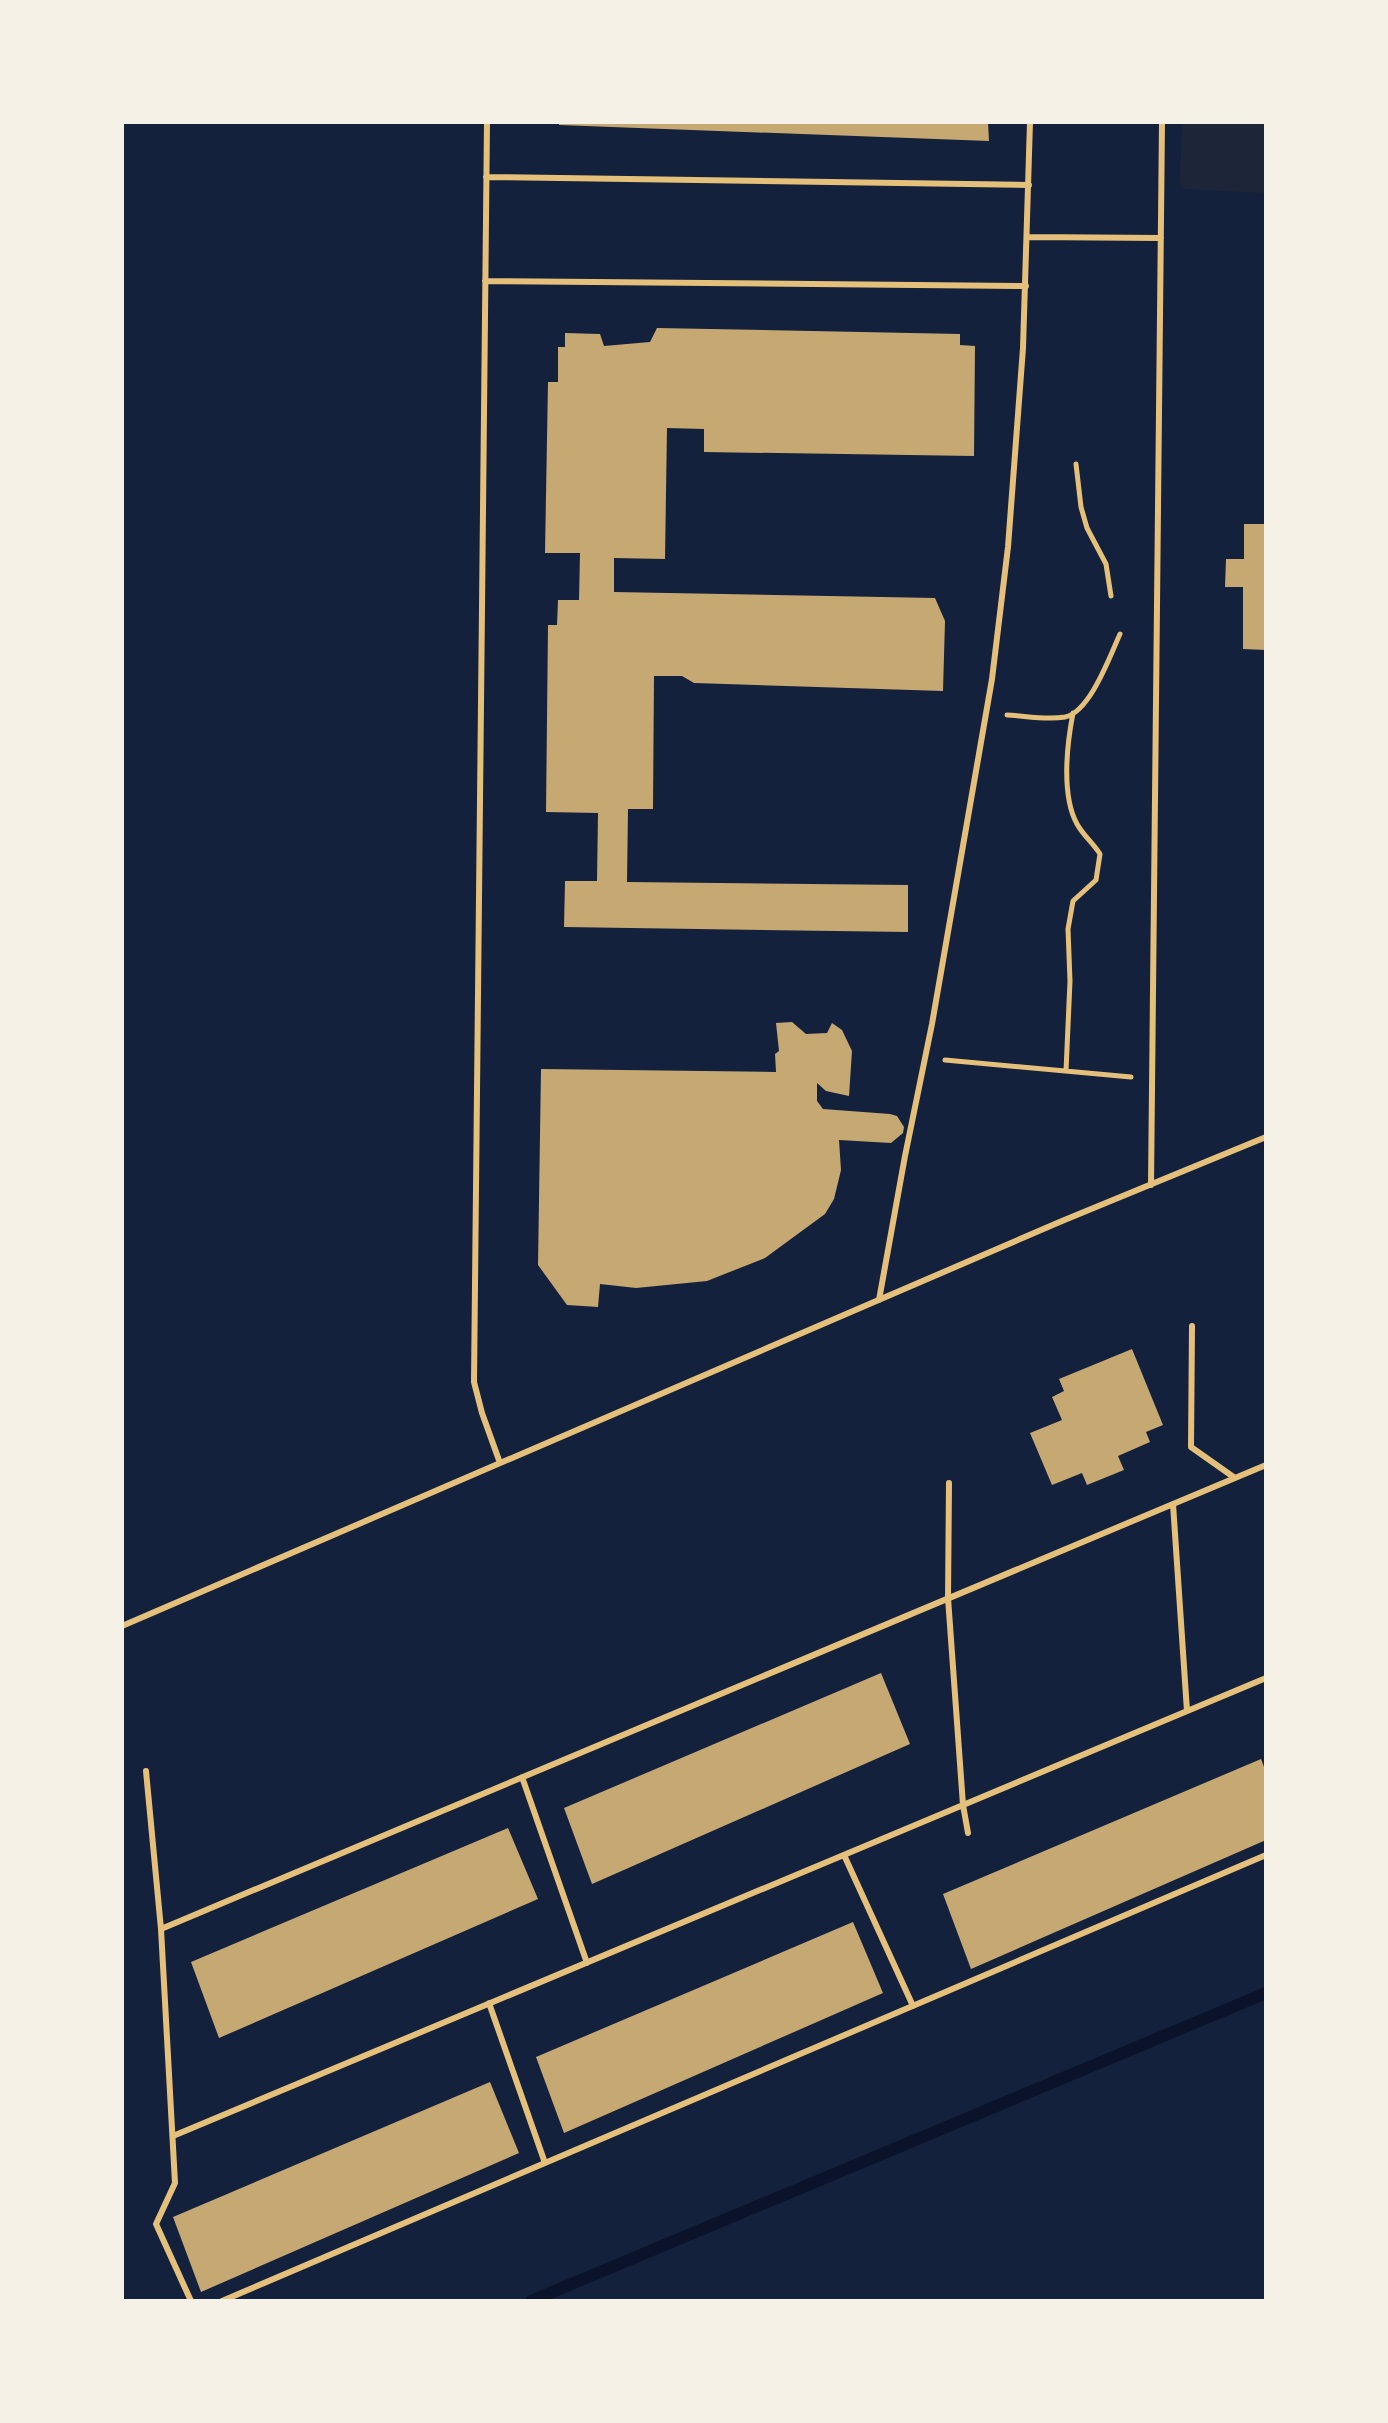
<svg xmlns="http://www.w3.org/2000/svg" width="1388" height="2423" font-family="Commissioner,sans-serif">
<rect width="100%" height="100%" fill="#14213d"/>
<path fill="#1d2539" d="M1182,122h84v71l-83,-4 -3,-4z"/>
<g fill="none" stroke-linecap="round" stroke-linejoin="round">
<path stroke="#0b132b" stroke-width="12" d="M531,2301l735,-308"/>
</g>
<path fill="#c6a872" d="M559,122h429l1,19 -430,-16z
M657,328l303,6v11l15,1 -1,110 -270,-4v-23l-37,-1 -2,131 -51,-1v34l321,6 10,23 -2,70 -249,-8 -12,-7h-28l-1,133h-25l-1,73 281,3v47l-344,-5 1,-46h32l1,-68 -52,-1 2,-187h9l1,-25h21l1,-47h-35l3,-171h10v-35h7v-14l35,1 4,12 46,-4z
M1244,524h22v126l-23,-1v-62h-18l1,-28h18z
M792,1022l14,12 21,-1 5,-10 10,7 10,21 -3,45 -23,-5 -9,-8v18l6,8 67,5 7,2 7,11 -1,6 -12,10 -52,-3 2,30 -7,29 -9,15 -60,44 -58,23 -71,7 -36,-4 -2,23 -31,-2 -29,-40 3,-196 235,3 -1,-18 4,-3 -3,-28z
M1132,1349l31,76 -17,7 4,10 -32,14 6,14 -37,15 -5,-12 -30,12 -22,-52 32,-13 -10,-23 12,-6 -5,-12z
M881,1673l29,71 -318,140 -28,-76z
M1261,1759l5,13v68l-295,129 -28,-75z
M508,1828l30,71 -319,139 -28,-76z
M853,1922l30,71 -319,140 -28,-76z
M490,2082l29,71 -318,139 -28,-75z"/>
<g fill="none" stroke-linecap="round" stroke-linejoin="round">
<path stroke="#e5c07b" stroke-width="5" d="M1076,464l5,43 6,21 19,36 5,32
M1007,715c19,1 39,5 58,2 25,-5 45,-61 55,-83
M945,1060l186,17
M1066,1071l4,-90 -2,-52 5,-28 23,-21 4,-26c-7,-11 -17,-19 -23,-30 -16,-29 -10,-80 -4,-111"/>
<path stroke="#e5c07b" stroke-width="6" d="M487,122l-13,1260 8,31 18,50
M486,177l543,8
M1028,237l133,1
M485,281l541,5
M1151,1185l11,-1063
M879,1300l26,-144 27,-132 60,-345 16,-132 15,-199 7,-226
M1192,1326l-1,121 44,31 31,-13
M949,1483l-1,115 15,207 5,28
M1173,1504l14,207
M122,1626l940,-405 204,-84
M146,1771l15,158 1074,-451
M522,1777l65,186
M844,1855l69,151
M161,1929l14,254 -19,41 35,77
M489,2003l56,160
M173,2136l1093,-458
M222,2301l1044,-446"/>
</g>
<rect width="1388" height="2423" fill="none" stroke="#f6f1e7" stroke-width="248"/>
</svg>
